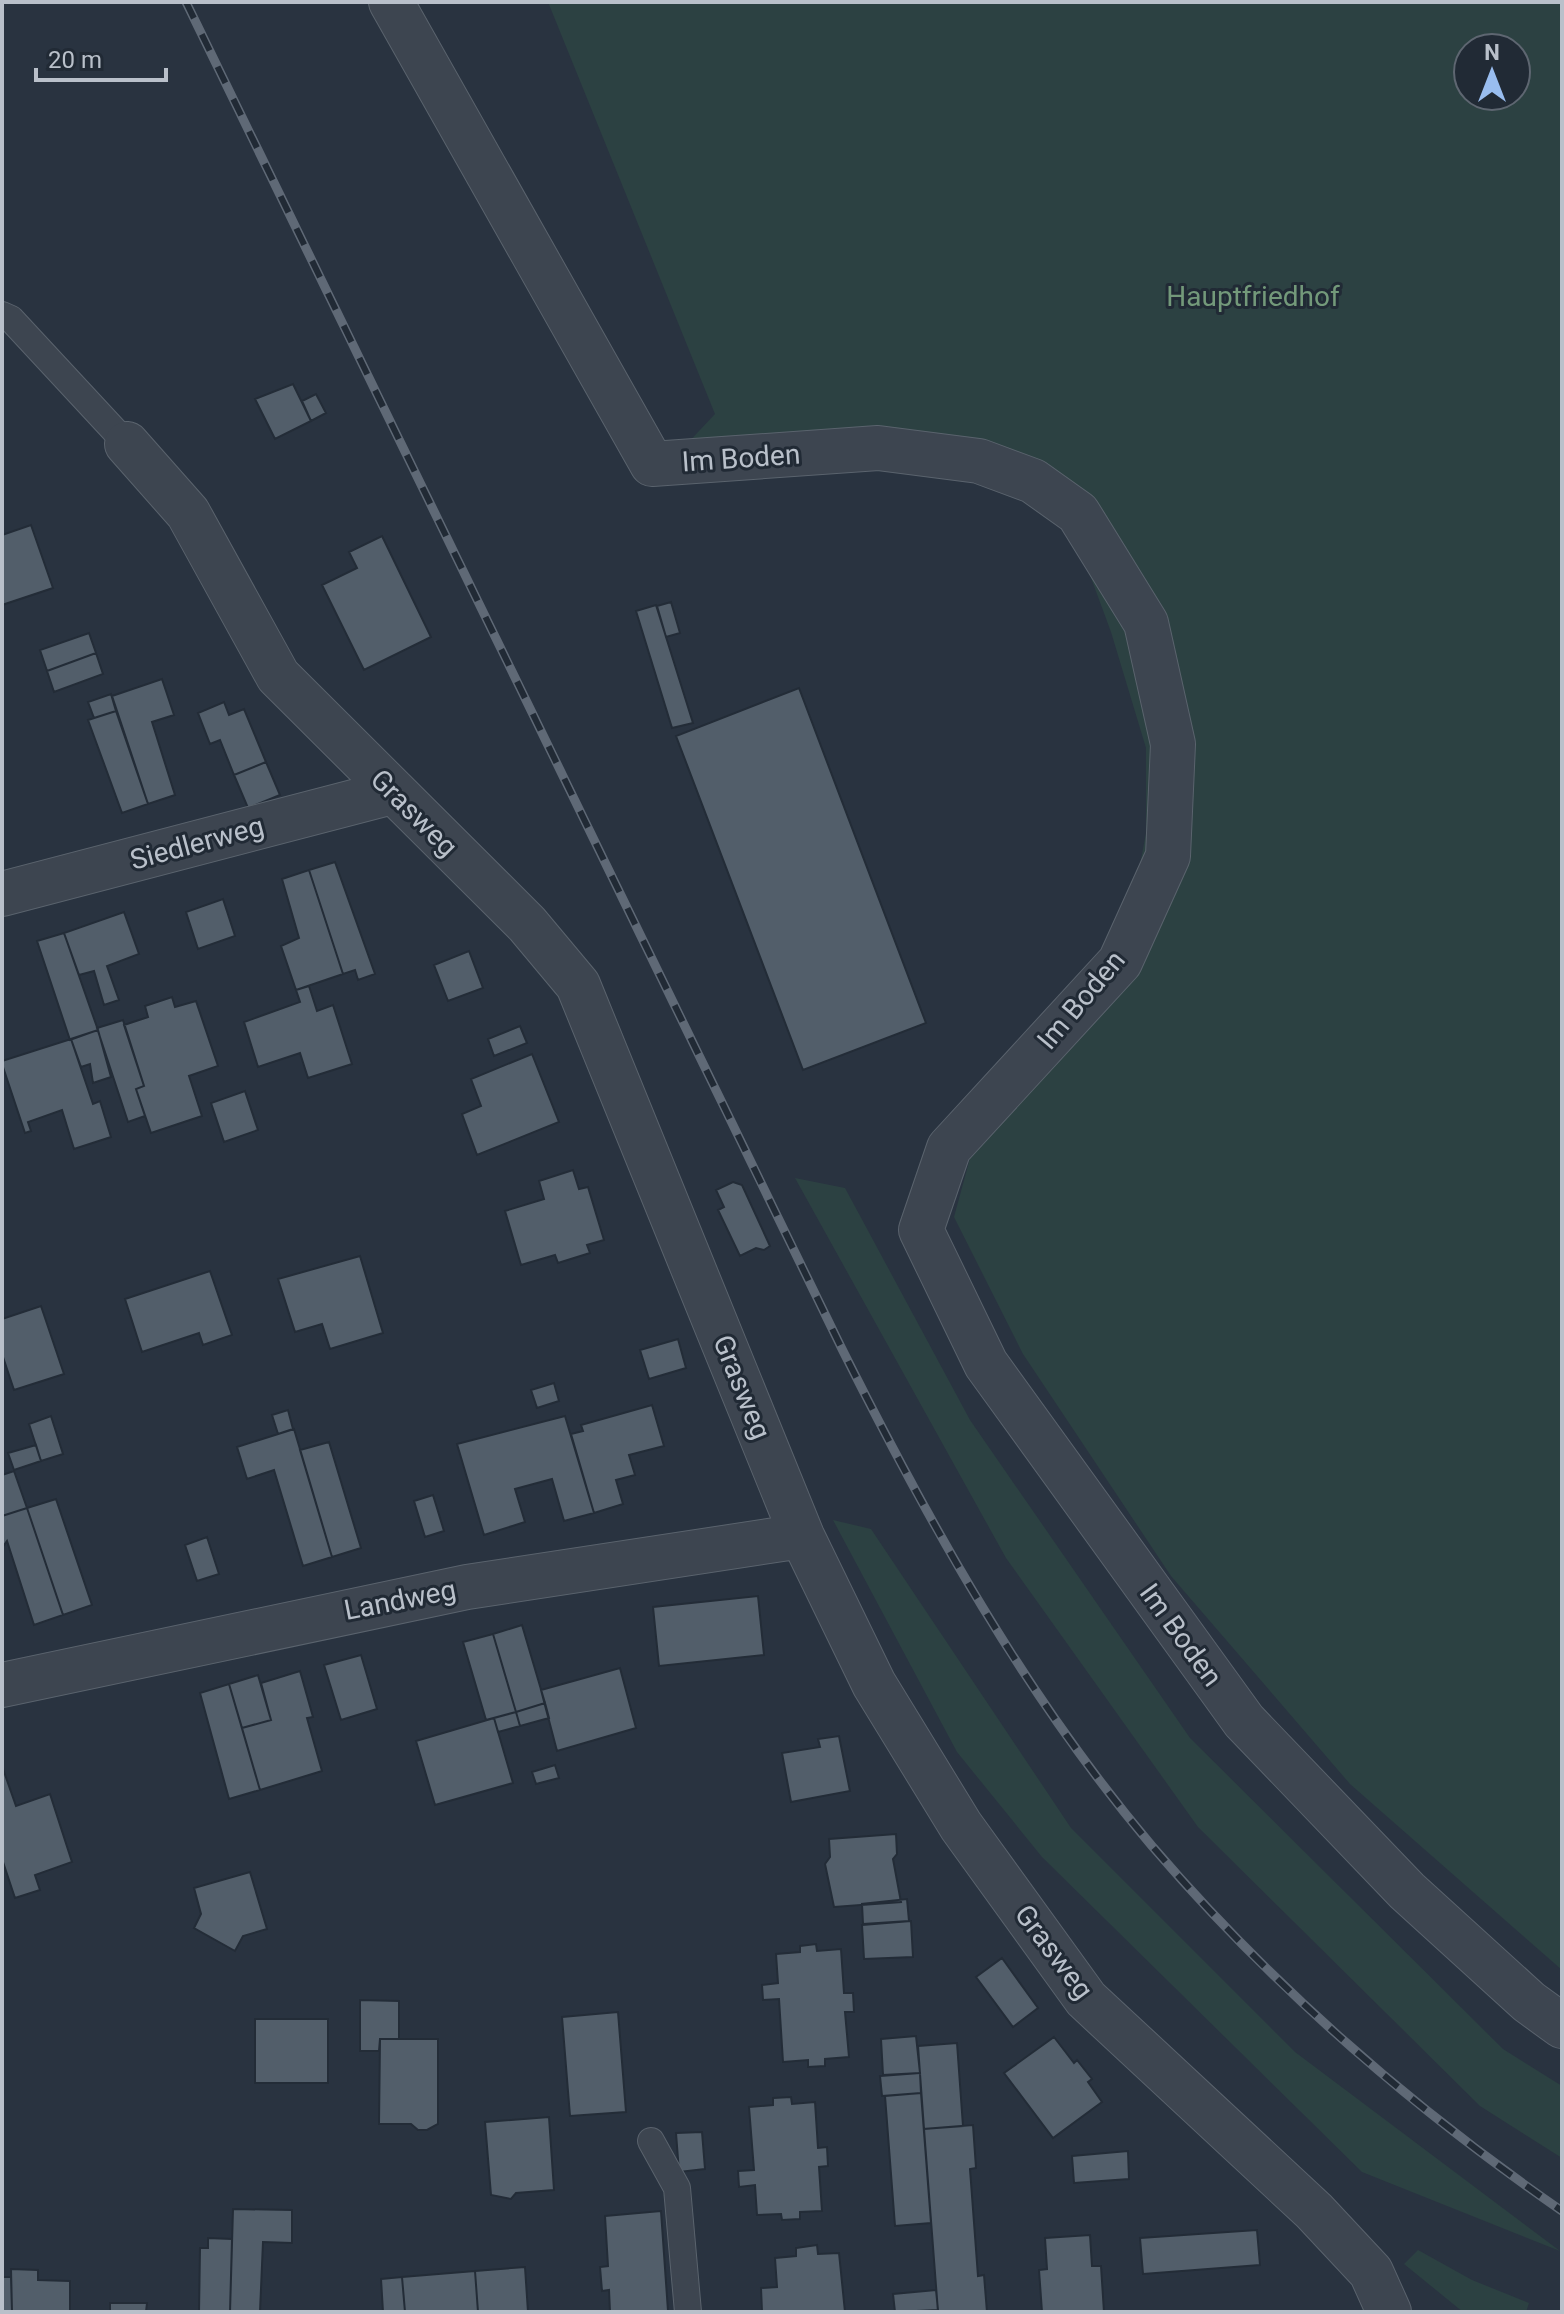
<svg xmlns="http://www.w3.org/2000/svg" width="1564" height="2314" font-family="Roboto,sans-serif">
<rect width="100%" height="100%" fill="#293340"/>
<path fill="#2c4142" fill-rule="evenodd" d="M548,2h1014v1968l-212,-186 -179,-208 -148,-222 -69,-137 33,-121 81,-89 64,-100 14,-74v-85l-35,-116 -38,-103 -44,-36 -119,-30 -259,19 64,-68zM1468,48h48v48h-48z
M795,1178l50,10 125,232 220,318 313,311 59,37v72l-82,-52 -282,-279 -192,-269z
M833,1520l38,9 200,299 224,224 265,199 -198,-79 -320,-315 -85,-105z
M1418,2250l54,30 57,23 -3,9h-63l-59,-48z"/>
<path fill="#525e6a" stroke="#232c37" stroke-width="2" d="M293,384l18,37 -36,18 -20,-40z
M316,394l10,19 -15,8 -9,-20z
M31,525l22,63 -51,17v-70z
M382,536l49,101 -67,33 -42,-85 35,-17 -8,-16z
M671,602l9,31 -14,4 -9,-31z
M656,605l37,118 -21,5 -36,-117z
M89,633l7,20 -49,18 -7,-21z
M96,653l7,21 -49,18 -7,-21z
M162,679l12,36 -22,7 23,73 -27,9 -36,-108z
M799,688l127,335 -123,47 -127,-334z
M111,694l5,17 -22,7 -6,-16z
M224,702l5,13 15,-6 22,53 -32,13 -14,-35 -10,4 -12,-31z
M116,711l32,93 -26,9 -34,-93z
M266,762l14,33 -32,13 -14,-33z
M335,862l40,112 -17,6 -3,-10 -12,4 -34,-104z
M309,870l34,104 -47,16 -15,-44 18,-8 -17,-59z
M223,899l12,37 -37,13 -12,-37z
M124,912l15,42 -32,12 12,34 -15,5 -10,-34 -15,4 -15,-42z
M64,933l34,97 -28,10 -33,-99z
M469,951l14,37 -35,13 -14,-36z
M309,986l8,25 16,-6 19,59 -44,14 -8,-25 -42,14 -14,-45 56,-20 -4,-12z
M172,997l3,10 21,-6 22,65 -29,10 13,40 -51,17 -15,-44 8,-3 -20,-61 24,-8 -3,-11z
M123,1020l21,66 -8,3 9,27 -17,6 -31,-94z
M520,1026l7,17 -33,13 -6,-17z
M98,1030l13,47 -18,6 -3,-19 -9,3 -10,-28z
M71,1039l22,65 7,-3 11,36 -37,12 -12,-39 -34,12 3,9 -6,2 -23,-69v-3z
M532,1054l27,68 -82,33 -15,-41 19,-8 -10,-27z
M245,1091l13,39 -34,12 -13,-39z
M573,1170l6,19 9,-2 16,53 -17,5 3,8 -32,10 -3,-8 -34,10 -16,-54 39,-12 -5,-18z
M733,1182l9,3 28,61 -6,4 -8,-2 -16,8 -22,-46 6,-3 -8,-17z
M360,1256l23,77 -53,16 -8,-25 -27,8 -17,-53z
M210,1271l22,64 -29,10 -4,-12 -57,19 -17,-53z
M41,1306l23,68 -50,16 -12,-36v-35z
M678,1339l8,29 -37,11 -9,-29z
M554,1383l5,18 -22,7 -6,-18z
M652,1405l12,41 -35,9 6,20 -19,5 7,24 -29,9 -23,-79 12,-3 -2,-6z
M288,1410l5,19 -15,5 -6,-19z
M51,1416l12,38 -22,7 -12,-37z
M565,1416l29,97 -30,8 -12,-42 -37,10 10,33 -41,13 -27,-91z
M294,1429l38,128 -29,9 -29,-96 -27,9 -10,-32z
M329,1442l32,106 -29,9 -32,-107z
M36,1445l5,16 -27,9 -6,-17z
M14,1471l13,37 -25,8v-41z
M433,1495l11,36 -19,6 -11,-36z
M56,1499l36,106 -29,10 -36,-107z
M27,1508l36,107 -29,10 -27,-84 -5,7v-32z
M207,1537l12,37 -22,7 -12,-36z
M758,1596l6,59 -105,11 -6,-59z
M522,1625l23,78 -29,9 -23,-78z
M493,1634l23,78 -30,8 -23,-78z
M361,1655l16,54 -36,11 -17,-55z
M620,1668l16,60 -79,23 -16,-61z
M300,1671l13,46 -6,1 15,53 -62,19 -18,-62 29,-8 -10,-37z
M258,1675l13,45 -29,8 -13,-44z
M229,1684l31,106 -31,9 -29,-106z
M545,1703l4,15 -29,8 -4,-14z
M516,1712l4,14 -22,6 -4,-14z
M494,1718l19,65 -78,22 -19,-64z
M839,1736l11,55 -59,11 -9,-49 38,-6 -2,-8z
M555,1765l4,13 -23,6 -4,-12z
M2,1766l14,40 34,-12 22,68 -37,13 5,15 -25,8 -13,-39z
M896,1834l1,20 -4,5 8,43 -67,5 -9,-43 5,-7 -1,-18z
M250,1872l17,57 -24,7 -8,15 -41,-23 7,-14 -7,-26z
M907,1899l2,22 -46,3 -1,-20z
M911,1921l2,36 -49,2 -2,-34z
M816,1944l1,7 24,-2 3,44h9l1,19h-9l4,45 -24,2v7l-17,1v-7l-25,2 -4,-63 -16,1 -1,-15 16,-2 -2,-29 24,-2v-6z
M1002,1958l36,50 -25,19 -37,-50z
M360,2000l39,1v38h-19l-1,12h-19z
M618,2012l8,100 -56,4 -8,-99z
M255,2019h73v64h-73z
M916,2036l4,37 -37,2 -2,-36z
M1054,2037l20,26 3,-3 15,19 -4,3 14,20 -49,36 -49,-65z
M380,2039h58v85l-11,6h-9l-7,-6h-32z
M957,2043l6,83 -39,3 -6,-83z
M920,2073l1,20 -39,3 -2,-20z
M921,2093l10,130 -36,3 -10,-130z
M791,2097l1,7 23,-2 3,46 9,-1 1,19 -9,1 3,44 -22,1v7l-18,1 -1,-6 -24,1 -2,-30 -16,2 -1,-16 16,-1 -5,-63 24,-2v-7z
M549,2117l5,73 -38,3 -5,6 -20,-4 -6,-73z
M973,2125l3,43 -6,1 8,107 6,-1 3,37h-49l-14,-183z
M702,2132l3,37 -26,3 -3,-39z
M1128,2151l1,28 -55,4 -2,-27z
M233,2209l59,1v33l-29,-1 -3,70h-30z
M661,2211l7,100 -58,1 -1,-22 -7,1 -2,-24 8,-1 -3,-50z
M1257,2230l3,35 -117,9 -3,-36z
M1090,2235l2,31h9l3,46h-62l-3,-42 8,-1 -2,-31z
M208,2238l24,1 -2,73h-31l1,-64h8z
M817,2245l1,9 21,-1 6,59h-83l-1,-24 16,-1 -2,-29 21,-2v-8z
M525,2267l3,45h-50l-3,-41z
M11,2269l27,1v10l32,1v31h-58z
M475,2271l3,41h-73l-3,-35z
M2,2277h9l1,35h-10z
M402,2277l3,35h-22l-2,-33z
M936,2290l2,20 -43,2 -2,-18z
M110,2303h37l-1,9h-36z"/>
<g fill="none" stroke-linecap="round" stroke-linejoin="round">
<defs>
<path id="service" d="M2,315l9,4 116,125
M651,2141l26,47 11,124"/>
<path id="minor" d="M391,2l261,462 226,-16 101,13 54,20 45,32 68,110 27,121 -5,112 -48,106 -171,186 -28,82 65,134 258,357 163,170 122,111 33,24
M127,444l61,69 90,163 249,248 51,61 224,551 72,148 87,142 125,173 228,212 57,61 18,40
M2,894l390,-102
M2,1685l465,-98 335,-51"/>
</defs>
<use href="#service" stroke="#5a636d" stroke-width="28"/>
<use href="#minor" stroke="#5a636d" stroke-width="46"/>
<use href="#service" stroke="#3d4550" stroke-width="26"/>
<use href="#minor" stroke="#3d4550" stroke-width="44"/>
<defs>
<path id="rail" d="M186,2l656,1347c87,174 184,348 310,497 120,140 258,260 410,365"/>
</defs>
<use href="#rail" stroke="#5f6976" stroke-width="9"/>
<use href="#rail" stroke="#212a35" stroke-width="6" stroke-dasharray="18" stroke-linecap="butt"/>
</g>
<g text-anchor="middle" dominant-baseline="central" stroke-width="6" stroke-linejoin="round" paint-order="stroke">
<g font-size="28" fill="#73997a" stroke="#212a35">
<text x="1253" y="296">Hauptfriedhof</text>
</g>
<g font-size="28" fill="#b9c0ca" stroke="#212a35">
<text transform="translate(741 458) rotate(-4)">Im Boden</text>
<text transform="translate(414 813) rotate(45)">Grasweg</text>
<text transform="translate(197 843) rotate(-15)">Siedlerweg</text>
<text transform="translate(1081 1000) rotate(-50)">Im Boden</text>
<text transform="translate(742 1387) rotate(68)">Grasweg</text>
<text transform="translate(400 1600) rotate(-11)">Landweg</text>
<text transform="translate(1181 1635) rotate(54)">Im Boden</text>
<text transform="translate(1054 1952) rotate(53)">Grasweg</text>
</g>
</g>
<rect width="1564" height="2314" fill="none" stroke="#b9c0ca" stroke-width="8"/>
<g transform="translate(1492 72)"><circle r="38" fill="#212a35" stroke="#5e6671" stroke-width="2"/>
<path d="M0-6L14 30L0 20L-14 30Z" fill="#99bdef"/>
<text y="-12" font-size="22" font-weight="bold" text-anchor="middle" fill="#b9c0ca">N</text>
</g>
<path d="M36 68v12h130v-12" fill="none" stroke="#b9c0ca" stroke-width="4"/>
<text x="48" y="68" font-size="24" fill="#b9c0ca" stroke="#212a35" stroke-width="6" paint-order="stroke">20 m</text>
</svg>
